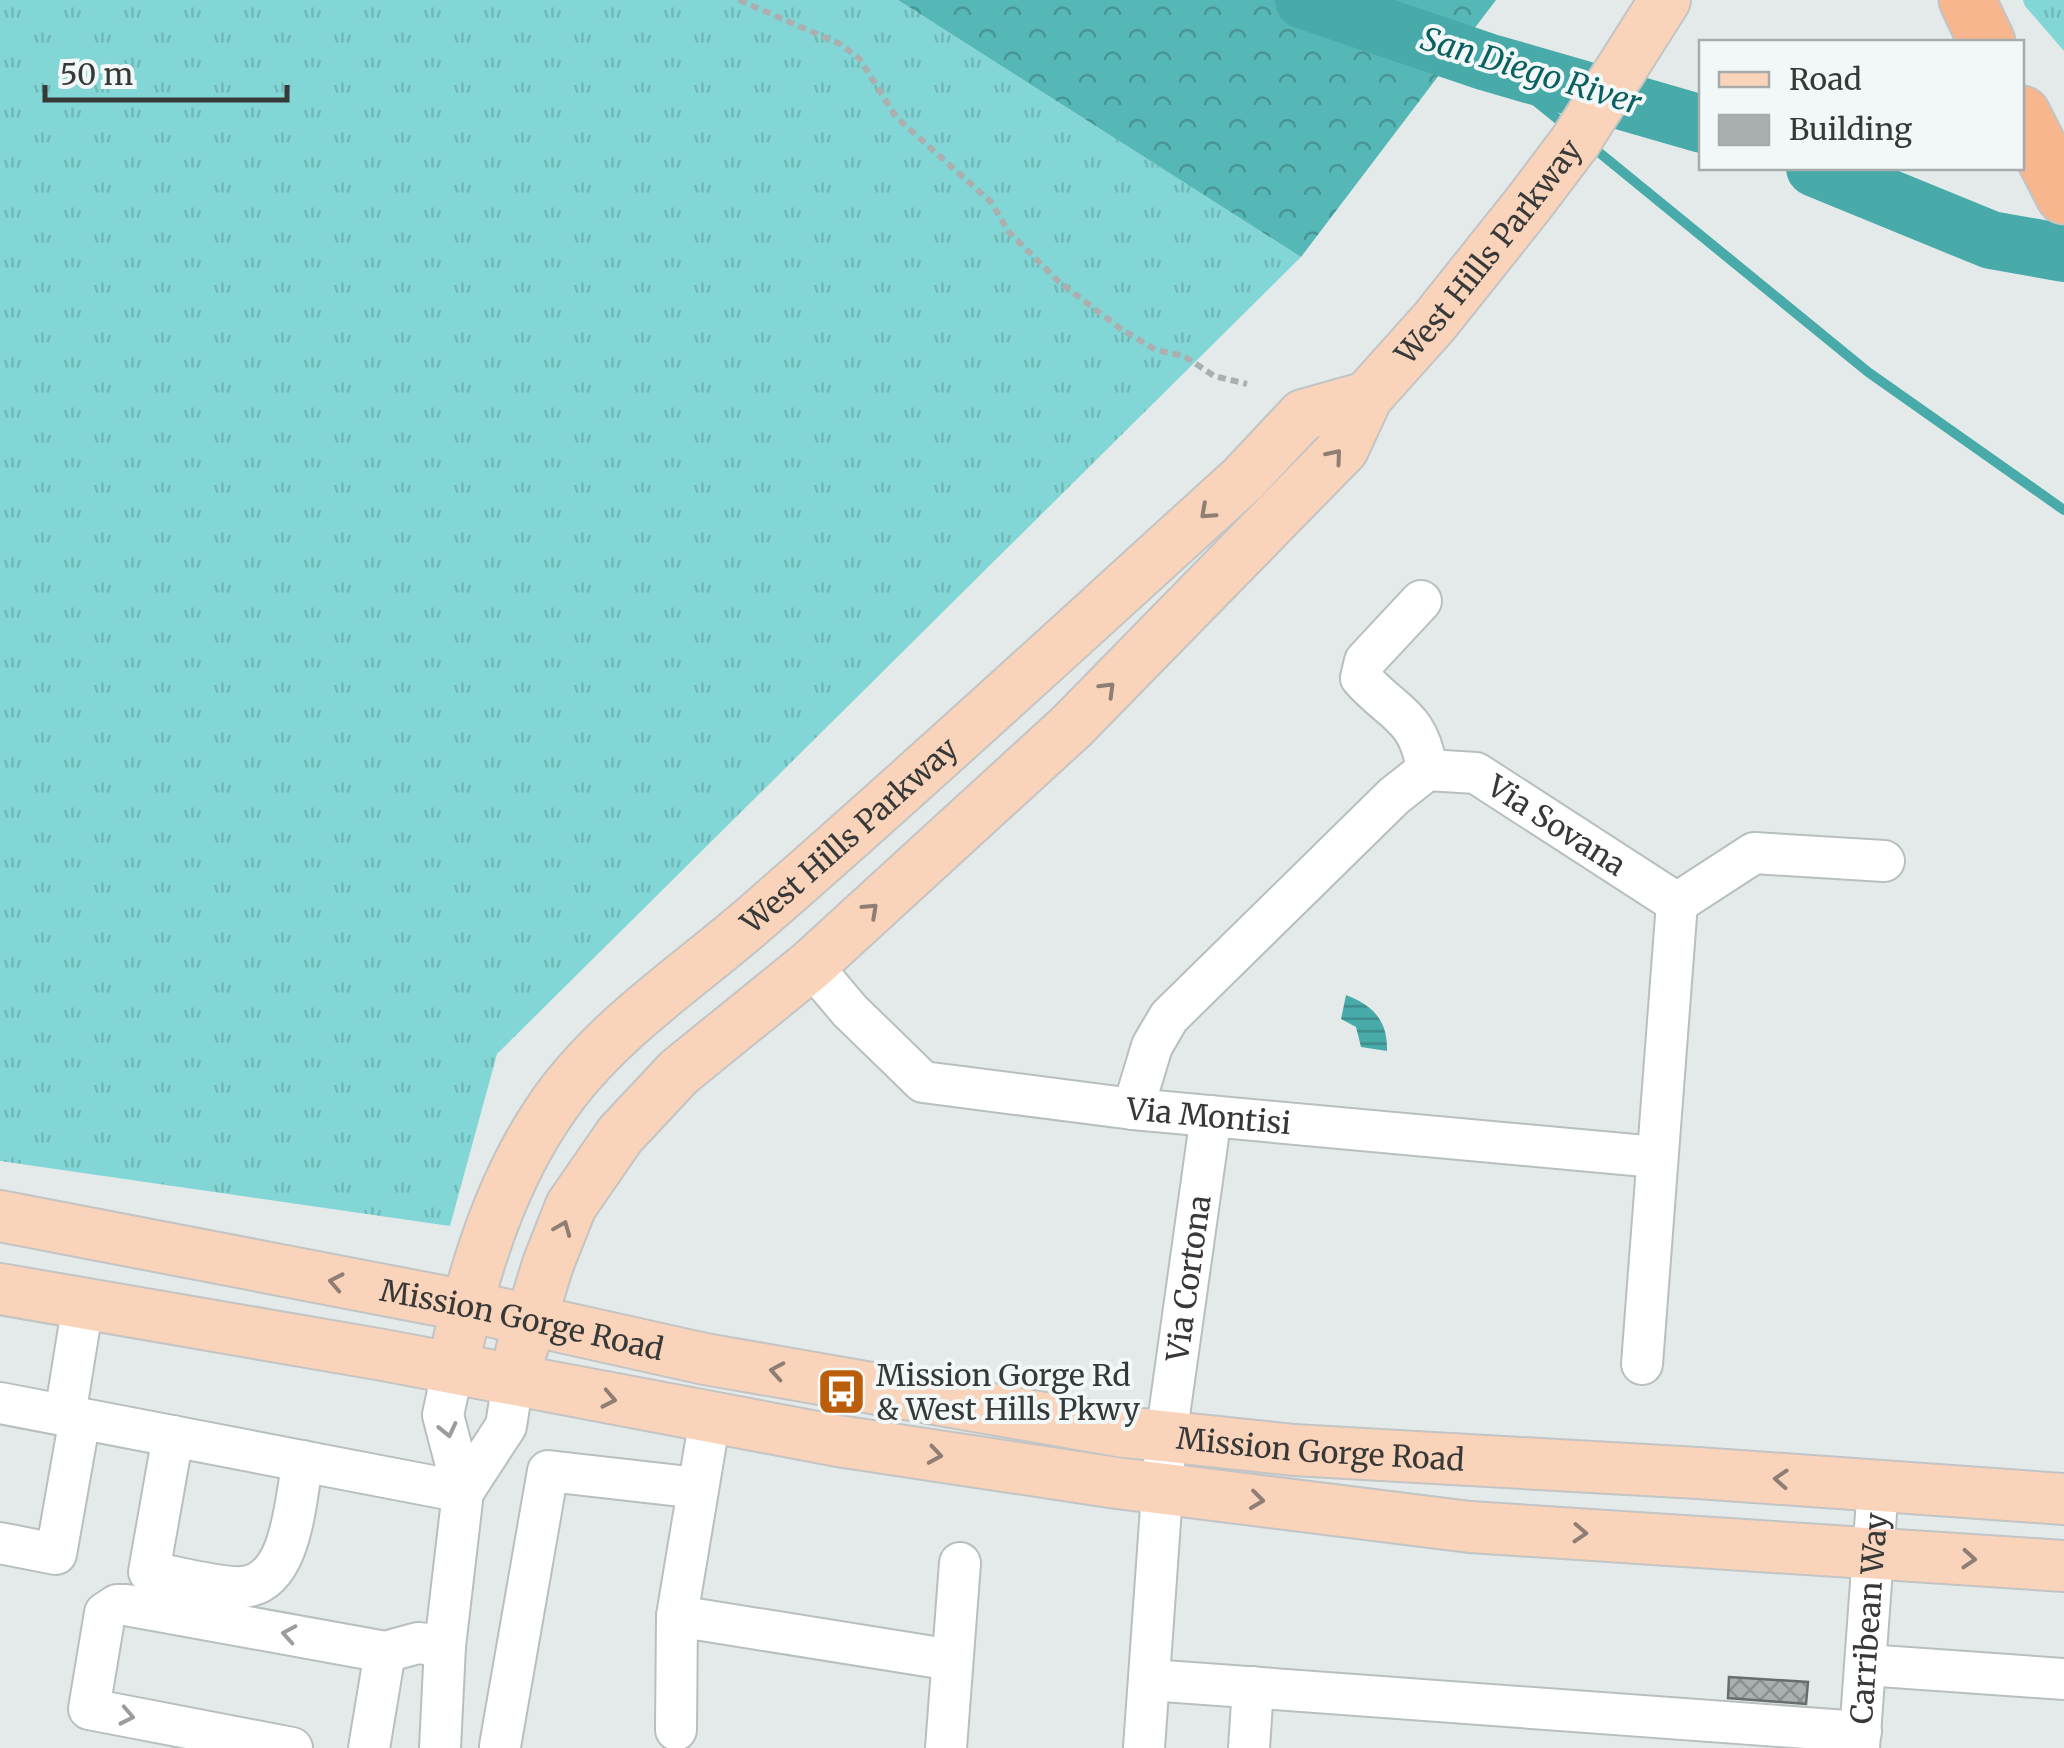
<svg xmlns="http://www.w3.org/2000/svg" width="2064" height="1748" font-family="Merriweather,serif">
<defs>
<pattern id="grass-tufts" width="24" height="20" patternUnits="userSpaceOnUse" patternTransform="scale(2.5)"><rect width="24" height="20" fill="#82d7d6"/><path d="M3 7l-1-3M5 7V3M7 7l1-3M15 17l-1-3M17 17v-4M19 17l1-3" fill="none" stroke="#71b9b8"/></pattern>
<pattern id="forest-crowns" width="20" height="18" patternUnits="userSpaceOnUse" patternTransform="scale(2.5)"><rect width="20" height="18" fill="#55b7b6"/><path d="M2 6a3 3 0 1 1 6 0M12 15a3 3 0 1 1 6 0" fill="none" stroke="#479695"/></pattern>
<pattern id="water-rules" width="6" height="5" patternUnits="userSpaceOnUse" patternTransform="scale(2.5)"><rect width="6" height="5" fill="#48abaa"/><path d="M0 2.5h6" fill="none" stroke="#3d8c8b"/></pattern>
<pattern id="building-cross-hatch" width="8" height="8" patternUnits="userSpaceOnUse" patternTransform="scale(2.5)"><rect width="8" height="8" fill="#a9b0af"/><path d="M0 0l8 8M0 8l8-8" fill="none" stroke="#8a908f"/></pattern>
</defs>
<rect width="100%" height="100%" fill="#e4eaea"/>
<path fill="url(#grass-tufts)" d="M0,0h898l403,257 -804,797 -47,172 -450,-65z
M2023,0h41v51l-39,-45z"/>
<path fill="url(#forest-crowns)" d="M898,0h598l-195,257z"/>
<path fill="url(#water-rules)" d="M1346,995c27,10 42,26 41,56l-26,-4 -5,-20 -15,-8z"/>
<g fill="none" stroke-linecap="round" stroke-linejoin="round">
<path stroke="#48abaa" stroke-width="10" d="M1487,62l82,66
M1590,145l278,227 196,138"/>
<path stroke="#48abaa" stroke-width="58" d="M1304,0l183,62 215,62
M1815,168l176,72 73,13"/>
</g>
<path fill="url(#building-cross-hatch)" stroke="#676d6d" stroke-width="2.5" d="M1729,1677l79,5 -2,22 -78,-6z"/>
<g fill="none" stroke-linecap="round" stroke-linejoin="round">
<defs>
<g id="minor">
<path d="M1421,601l-56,60 -4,17c33,37 58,37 66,92"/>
<path d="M1677,903l77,-50 130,8"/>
<path id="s1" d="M811,965l39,46 73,71 210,27 523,48"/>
<path id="s2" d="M1133,1109l19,-63 17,-29 225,-221 33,-26 49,3 201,130 -35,461"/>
<path d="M0,1403l463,89"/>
<path d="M65,1415l18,-111"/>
<path d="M173,1436l-24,136c24,4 72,17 94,15 50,-4 52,-88 60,-126"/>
<path d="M463,1492l43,-66 7,-45"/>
<path d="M0,1543l56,11 24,-136"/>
<path d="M677,1616l275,44"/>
<path d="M1866,1665l198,14"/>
<path d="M1150,1680l711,52"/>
<path d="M676,1730l1,-114 33,-198"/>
<path d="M500,1746l48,-275 150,17"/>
<path d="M292,1748l-203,-39 16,-96 12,-8h9l259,47 33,-9 27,3"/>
<path d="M369,1748l16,-96"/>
<path d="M440,1748l5,-102 18,-154 -20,-77 10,-47"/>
<path d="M946,1748l14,-185"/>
<path id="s3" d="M1144,1748l22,-311 45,-321"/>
<path d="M1249,1748l4,-61"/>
<path id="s4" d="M1859,1748l19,-262"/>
</g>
<g id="major">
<path id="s5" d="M0,1216l467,90 238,53 419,73 170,18 404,23 366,26"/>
<path d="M0,1289l383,66 455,86 279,42 353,44 594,39"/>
<path id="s6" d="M459,1339c20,-88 50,-176 105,-248 56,-72 135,-122 202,-182 161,-140 318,-286 477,-430l60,-64 64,-18"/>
<path id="s7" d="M521,1352l27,-88 23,-58 49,-71 59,-63 132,-107 261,-239 271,-277 24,-52 68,-76 94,-118 46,-61 90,-142"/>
</g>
<path id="highway" d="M1967,0l20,42
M2022,114l42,82"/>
</defs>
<use href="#minor" stroke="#b8bfbf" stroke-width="44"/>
<use href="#major" stroke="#c3c4c4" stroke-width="54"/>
<use href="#highway" stroke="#c3c4c4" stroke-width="59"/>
<path stroke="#abafaf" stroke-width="6" stroke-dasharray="8 5" stroke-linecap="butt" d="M739,0l101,44 19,14 37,59 95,85 18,30 49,49 63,48 35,21 28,6 30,20 33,8"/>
<use href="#minor" stroke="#fff" stroke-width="40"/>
<use href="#major" stroke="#fad3bb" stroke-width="50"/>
<use href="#highway" stroke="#f7b68d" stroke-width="55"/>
</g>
<defs><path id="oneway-chevron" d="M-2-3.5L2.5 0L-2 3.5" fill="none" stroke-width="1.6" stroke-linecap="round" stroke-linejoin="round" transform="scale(2.5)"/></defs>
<g stroke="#8f7e74">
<use href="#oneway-chevron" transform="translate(1335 456) rotate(-50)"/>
<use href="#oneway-chevron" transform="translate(1207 512) rotate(138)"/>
<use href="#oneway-chevron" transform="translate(1108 689) rotate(-45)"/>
<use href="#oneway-chevron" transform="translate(871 910) rotate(-43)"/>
<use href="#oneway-chevron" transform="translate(563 1228) rotate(-68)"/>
<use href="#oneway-chevron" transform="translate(336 1282) rotate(-169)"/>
<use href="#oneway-chevron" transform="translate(777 1371) rotate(-170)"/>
<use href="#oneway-chevron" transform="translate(609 1399) rotate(11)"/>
<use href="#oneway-chevron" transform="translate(935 1455) rotate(9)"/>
<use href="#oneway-chevron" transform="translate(1781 1479) rotate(-176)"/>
<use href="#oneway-chevron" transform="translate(1257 1500) rotate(7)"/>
<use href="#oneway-chevron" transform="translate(1580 1533) rotate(3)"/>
<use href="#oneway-chevron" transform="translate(1969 1559) rotate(4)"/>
</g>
<g stroke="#9b9c9c">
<use href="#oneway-chevron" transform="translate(448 1430) rotate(77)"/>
<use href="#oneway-chevron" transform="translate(289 1634) rotate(-170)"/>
<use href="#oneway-chevron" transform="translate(127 1716) rotate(11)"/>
</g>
<defs>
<symbol id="bus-square" viewBox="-11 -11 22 22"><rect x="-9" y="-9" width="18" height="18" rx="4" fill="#ba5e0b" stroke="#f1f8f7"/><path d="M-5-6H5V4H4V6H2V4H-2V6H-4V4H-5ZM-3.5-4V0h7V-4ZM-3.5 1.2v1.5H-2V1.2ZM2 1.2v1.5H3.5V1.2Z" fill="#fff"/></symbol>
</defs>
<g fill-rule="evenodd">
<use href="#bus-square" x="814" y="1364" width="55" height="55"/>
</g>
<g text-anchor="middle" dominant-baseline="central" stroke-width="8" stroke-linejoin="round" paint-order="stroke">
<g font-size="30" fill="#373939" stroke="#f1f8f7">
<text stroke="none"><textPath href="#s7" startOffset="1485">West Hills Parkway</textPath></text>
<text stroke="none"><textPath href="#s2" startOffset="602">Via Sovana</textPath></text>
<text stroke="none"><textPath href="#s6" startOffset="655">West Hills Parkway</textPath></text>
<text stroke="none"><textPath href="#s1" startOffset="450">Via Montisi</textPath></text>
<text stroke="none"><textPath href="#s3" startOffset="472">Via Cortona</textPath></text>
<text stroke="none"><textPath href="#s5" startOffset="532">Mission Gorge Road</textPath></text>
<text stroke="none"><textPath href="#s5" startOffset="1342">Mission Gorge Road</textPath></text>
<text stroke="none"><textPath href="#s4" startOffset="130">Carribean Way</textPath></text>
</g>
<g font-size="30" fill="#373939" stroke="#f1f8f7" text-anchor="start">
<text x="876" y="1375">Mission Gorge Rd<tspan x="876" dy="34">&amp; West Hills Pkwy</tspan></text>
</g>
<g font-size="32" font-style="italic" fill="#0b6060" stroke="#f1f8f7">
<text transform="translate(1531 71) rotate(17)">San Diego River</text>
</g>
</g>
<rect x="1699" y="40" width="325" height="130" fill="#f1f8f7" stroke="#a7acab" stroke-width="2.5"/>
<rect x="1719" y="72" width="50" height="15" fill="#fad3bb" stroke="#a7acab" stroke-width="2.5"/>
<text x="1789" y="90" font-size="30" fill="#373939">Road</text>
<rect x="1719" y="115" width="50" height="30" fill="#a9b0af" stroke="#a7acab" stroke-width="2.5"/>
<text x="1789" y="140" font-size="30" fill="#373939">Building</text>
<path d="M45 85v15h242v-15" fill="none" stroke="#373939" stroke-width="5"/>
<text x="60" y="85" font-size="30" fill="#373939" stroke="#f1f8f7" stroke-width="8" paint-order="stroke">50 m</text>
</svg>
